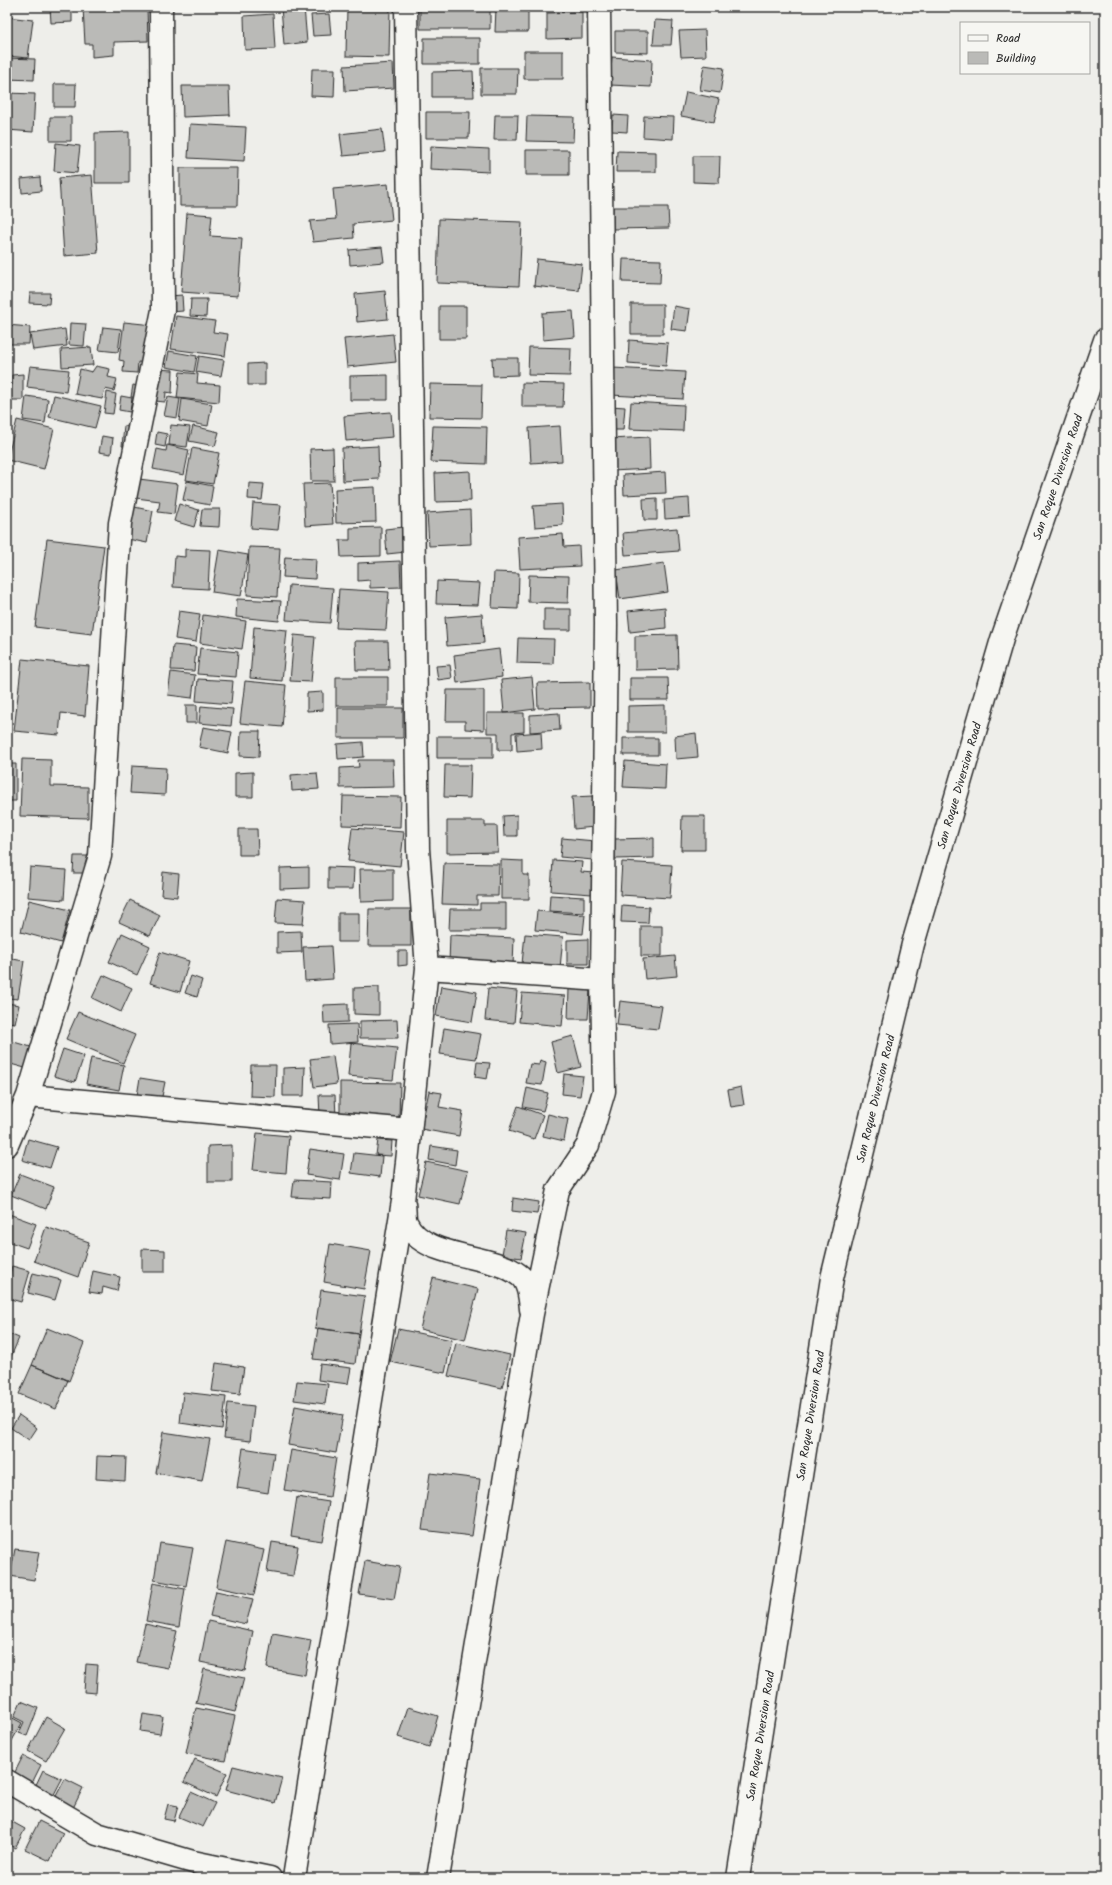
<svg xmlns="http://www.w3.org/2000/svg" width="1112" height="1885" font-family="Kalam,sans-serif">
<rect width="100%" height="100%" fill="#eeeeea"/>
<filter id="ink" filterUnits="userSpaceOnUse"><feTurbulence type="fractalNoise" baseFrequency=".025" numOctaves="2"/><feDisplacementMap in="SourceGraphic" scale="8" xChannelSelector="R" yChannelSelector="G"/><feConvolveMatrix kernelMatrix="1 2 1 2 8 2 1 2 1" color-interpolation-filters="sRGB"/></filter>
<g filter="url(#ink)">
<path fill="#babab7" stroke="#2b2b2b" d="M50,7h22v15l-21,1z
M83,7h64l1,34 -34,1v13l-22,2v-13h-7z
M281,7h23l3,35 -23,3z
M347,7h43l-1,50 -43,-1z
M420,7h70v22h-70z
M496,7h32v25h-33z
M582,12v26l-35,1v-26z
M273,14l2,35 -30,1 -1,-34z
M329,14l2,21 -18,1 -2,-21z
M7,17l26,3 -5,38 -21,-2z
M655,20l18,1 -2,24h-18z
M705,30l1,26 -25,1 -2,-26z
M615,31h33v22l-33,-1z
M424,38h56v26h-56z
M524,51h39v28h-39z
M612,57l40,3 -1,27 -41,-2z
M7,58l28,1 -1,21 -27,-1z
M393,63l1,25 -49,3 -1,-25z
M704,65l20,3 -4,25 -20,-3z
M481,68h37l-1,26h-36z
M312,69h23l-1,28 -23,-1z
M473,71l1,26h-42v-25z
M54,84h22l-1,23h-21z
M182,86h47l1,29 -47,2z
M686,92l33,7 -5,23 -33,-6z
M7,93l28,1 -2,38 -26,-2z
M426,112h44l-1,26h-43z
M495,115h23l-1,25h-23z
M613,115l15,1 -1,16 -15,-1z
M527,116l47,1 -1,25 -47,-1z
M644,116l30,1 -1,22 -30,-2z
M50,117h21v24h-21z
M190,124l56,3 -2,34 -56,-3z
M382,129l3,23 -42,4 -3,-22z
M129,132v51h-34v-50z
M56,143l24,3 -3,27 -23,-2z
M431,146l58,3v23l-59,-3z
M526,150h43v25h-43z
M617,151l39,1v20h-40z
M693,156h27l-1,27 -26,-1z
M180,168h58l-1,38h-57z
M92,175l6,78 -34,3 -5,-78z
M40,177l1,14 -19,2 -1,-14z
M388,184l4,36 -39,4 1,14 -41,4 -3,-21 26,-2 -3,-30z
M613,207h55l1,21 -56,1z
M187,213l25,2 -2,21 32,2 -4,58 -57,-4z
M439,219l83,3 -3,64 -82,-3z
M382,247l2,15 -34,3 -1,-15z
M537,259l45,5 -3,27 -45,-5z
M623,259l38,1 -1,23 -38,-1z
M385,291l3,28 -31,3 -2,-28z
M30,293h20l-1,11 -20,-1z
M182,295l1,16 -12,1 -1,-16z
M191,299h16l-1,18 -16,-1z
M631,304h32v30h-32z
M439,306h27v33h-27z
M674,306l16,3 -3,22 -16,-2z
M573,311l2,26 -32,3 -1,-27z
M176,316l39,5 -2,11 15,2 -3,22 -54,-7z
M124,322l29,3 -5,38 -10,-1 -1,11 -14,-1 1,-11 -5,-1z
M70,323l16,1 -2,22 -15,-1z
M7,325l23,2 -1,17h-22z
M103,327l18,2 -3,23 -19,-2z
M65,329l2,17 -34,4 -3,-16z
M393,334l3,28 -49,5 -3,-28z
M629,340l39,3 -2,23 -38,-3z
M91,347l2,18 -31,2 -1,-18z
M529,347l42,1 -1,28 -42,-1z
M169,351l28,5 -3,16 -28,-5z
M199,356l25,4 -3,16 -25,-4z
M492,358h26v17l-25,1z
M265,363v22h-17v-21z
M30,366l39,4 -3,22 -39,-5z
M96,366l14,3 -2,8 9,2 -3,12 -9,-2 -3,10 -27,-5 5,-25 12,3z
M613,368l72,4 -2,27 -72,-4z
M157,369l16,1 -1,23 -6,-1 -1,10 -10,-1z
M180,372l18,2 -1,9 23,2 -1,17 -42,-4z
M23,374v26h-15v-15h4v-10z
M388,375v25h-38v-24z
M522,383l42,1 -1,23h-41z
M430,384l52,1 -1,33 -52,-1z
M133,385l10,2 -2,11 -10,-1z
M107,392l9,2 -3,20 -9,-1z
M54,395l47,11 -6,22 -46,-11z
M26,396l22,3 -3,24 -22,-3z
M121,396l11,2 -2,14 -11,-2z
M168,397l12,2 -3,19 -13,-2z
M182,399l30,5 -4,22 -29,-5z
M631,402l53,3 -1,26 -54,-2z
M611,406l14,1 -2,23h-13z
M391,412l2,25 -47,4 -2,-25z
M17,420l37,9 -10,40 -37,-9z
M171,425l19,2 -3,20 -18,-2z
M124,426l10,1 -2,21 -10,-2z
M193,426l26,6 -4,14 -26,-5z
M433,426l54,1 -1,37 -55,-2z
M560,426l2,35 -31,2 -2,-35z
M157,432l10,2 -2,13 -10,-2z
M102,436l11,2 -2,16 -12,-2z
M649,437l1,32 -38,2 -2,-32z
M167,445l22,5 -5,25 -31,-6 4,-20 9,2z
M378,446l1,33 -36,2 -1,-33z
M192,448l27,5 -6,31 -27,-4z
M333,448l1,33h-23l-1,-32z
M470,471l1,30 -35,1 -1,-29z
M665,472l1,21 -42,2 -1,-20z
M139,479l39,5 -4,30 -16,-2 2,-11 -24,-3z
M187,481l26,5 -3,19 -27,-5z
M249,483l15,1 -2,16 -14,-1z
M330,483l3,41 -28,2 -2,-42z
M375,487l1,35 -40,1 -1,-34z
M657,498v22h-13l-1,-21z
M689,498l1,19 -25,2 -1,-19z
M7,500h2l-1,35h-1z
M253,503l28,2 -3,25 -27,-2z
M179,504l20,6 -5,17 -20,-6z
M562,504l1,21 -28,2 -2,-21z
M130,506l23,5 -6,32 -24,-5z
M202,509h18l-1,18 -19,-1z
M470,510l1,34 -42,2 -2,-33z
M381,527v29l-40,1 -1,-17h10v-12z
M404,527l2,25 -19,2 -2,-25z
M677,528l2,23 -54,4 -2,-22z
M563,534l1,13 15,-1 1,20 -60,3 -2,-32z
M47,539l57,7 -12,88 -57,-7z
M249,547l31,1 -3,49 -30,-2z
M185,549l25,1 -2,39 -35,-2 2,-31 10,1z
M219,550l29,5 -7,41 -29,-4z
M285,557l31,2 -1,20 -32,-2z
M400,561l1,26 -31,1v-8l-12,1v-18z
M664,563l4,29 -48,7 -4,-29z
M494,572l25,1 -1,36 -26,-1z
M529,575l40,1 -1,27 -40,-1z
M437,581l43,2 -2,22 -42,-1z
M289,585l44,3 -3,35 -44,-3z
M339,589l50,3 -3,38 -50,-2z
M237,599l44,2 -2,20 -43,-4z
M665,607l1,21 -36,4 -2,-21z
M544,609h27v21h-27z
M179,611l21,3 -4,28 -21,-3z
M482,614l2,29 -37,3 -2,-29z
M203,615l43,6 -4,28 -42,-6z
M254,627l33,3 -5,51 -32,-3z
M294,635l21,2 -4,45 -21,-1z
M677,635l1,34 -43,1v-34z
M518,638l36,1 -1,25 -36,-1z
M355,641h33l1,29h-33z
M173,645l23,2 -2,24 -23,-1z
M200,648l38,4 -2,25 -39,-3z
M499,649l3,28 -45,6 -3,-28z
M22,659l67,7 -4,50 -24,-3 -2,22 -45,-4z
M450,665l2,13 -14,2 -2,-14z
M171,672l24,3 -3,23 -24,-3z
M336,677h52v29h-52z
M532,677l3,32 -31,4 -3,-33z
M630,678h38l1,22h-39z
M198,679l35,2 -2,23 -35,-3z
M245,681l41,4 -4,42 -42,-4z
M590,682v25l-52,1 -1,-25z
M447,690h37v40l-19,-1v-8h-19z
M323,692v18l-16,1v-18z
M7,695h3l-1,28h-2z
M186,705h11v18h-11z
M665,705v27h-37v-26z
M201,706l32,3 -2,17 -32,-3z
M338,708h65v30h-65z
M487,713h37v19l-12,1v17h-14v-17h-11z
M559,713l1,17 -30,2v-17z
M203,727l29,5 -4,21 -29,-6z
M241,731h19l-1,26 -19,-1z
M541,732l1,17 -25,2 -1,-17z
M696,733l2,24 -22,2 -1,-23z
M437,736h56v22h-56z
M623,738h35v17h-35z
M363,742l1,15 -26,2 -1,-15z
M22,759l29,1v26l37,1v31l-68,-2z
M358,760h35l1,27 -54,1v-20l19,-1z
M625,761l41,3 -1,25 -42,-2z
M7,764h9v37h-9z
M445,765h26l-1,33 -26,-1z
M132,766l34,2 -1,27 -35,-2z
M253,772v25h-18v-24z
M317,773l2,16 -27,2 -1,-16z
M343,796l58,1 -1,30 -58,-2z
M593,796l1,31 -20,2 -2,-32z
M517,815v21h-13l-1,-20z
M682,816h23v34h-24z
M447,821h38v5h12l1,26 -51,1z
M352,828l52,4 -4,34 -52,-5z
M239,829h18l1,26h-19z
M562,838l33,3 -2,19 -33,-3z
M654,838v20l-39,1 -1,-20z
M74,856h17v17h-18z
M501,860l22,1v14h6v24h-28z
M553,860l29,2 -1,10 13,1 -2,21 -41,-3z
M622,862l50,3 -2,33 -50,-3z
M444,863l55,1 -1,32h-21v9l-35,-1z
M30,867l36,3 -2,30 -36,-3z
M309,867v21l-29,1v-21z
M328,867l26,1 -1,21h-25z
M360,869h33v32l-32,1z
M163,872l16,2 -2,23 -16,-2z
M550,895l34,2v16l-35,-2z
M277,898l28,2 -2,24 -28,-1z
M29,900l41,10 -9,33 -40,-11z
M130,900l30,15 -10,21 -31,-14z
M480,903h26v27h-57l1,-21h30z
M622,905l27,2 -1,16 -27,-1z
M369,909h42v37h-43z
M537,911l48,4 -2,19 -48,-4z
M338,913h21v29h-21z
M641,926h21v30h-21z
M301,931l1,21 -25,1v-21z
M122,933l28,13 -13,29 -28,-13z
M525,934l38,3 -3,31 -38,-4z
M450,935l64,3 -1,28 -64,-3z
M588,939v25h-21v-24z
M331,946l2,33 -28,2 -2,-34z
M398,951h9v14l-9,1z
M160,952l29,9 -9,31 -30,-9z
M675,956l2,20 -32,3 -2,-20z
M7,958l17,3 -6,38 -11,-1z
M103,975l29,13 -11,24 -29,-14z
M191,976l11,4 -5,17 -12,-4z
M441,986l36,6 -5,30 -36,-6z
M379,987v28l-25,-1v-26z
M488,988l29,3 -3,32 -29,-3z
M569,989l21,1 -2,29h-20z
M522,993l43,3 -3,30 -43,-4z
M620,1001l42,5 -4,23 -41,-4z
M7,1003l12,2 -4,18 -8,-1z
M348,1004v18l-24,1 -1,-18z
M78,1012l57,23 -12,28 -57,-24z
M397,1020l1,18h-38v-17z
M357,1024l1,18 -28,2 -1,-19z
M444,1028l37,6 -5,25 -36,-5z
M573,1036l8,31 -23,6 -7,-31z
M7,1040l24,7 -6,21 -18,-5z
M351,1043l46,5 -4,32 -45,-4z
M63,1049l21,7 -9,26 -21,-6z
M333,1056l4,28 -23,3 -4,-28z
M91,1058l33,7 -5,25 -33,-6z
M540,1060l6,2 -4,23 -16,-2 4,-19 9,1z
M477,1062l13,1 -3,16 -12,-2z
M251,1065h25l-1,32 -25,-1z
M305,1067l-1,29h-21v-28z
M564,1074l19,2 -3,20 -18,-2z
M140,1078l25,4 -4,19 -24,-5z
M340,1082l60,1 -1,34h-59z
M741,1087l3,18 -13,2 -3,-17z
M527,1088l21,5 -5,18 -20,-4z
M429,1091l13,2 -3,14 24,4 -4,25 -38,-7z
M319,1095h16l1,22h-16z
M518,1106l25,9 -9,24 -25,-8z
M548,1114l20,5 -4,22 -21,-5z
M257,1133l32,3 -3,37 -33,-3z
M28,1139l29,8 -7,21 -28,-8z
M378,1140l14,1 -1,15 -15,-1z
M232,1145v37h-24v-36z
M431,1146l26,4 -2,15 -26,-5z
M310,1149l34,5 -4,26 -34,-5z
M354,1153l28,3 -2,21 -29,-4z
M426,1162l42,9 -8,33 -42,-9z
M20,1174l34,13 -8,22 -35,-14z
M294,1180l38,2 -1,17 -39,-2z
M513,1198l26,4 -2,12 -25,-3z
M9,1214l27,10 -9,24 -20,-7v-22z
M46,1227l43,15 -11,35 -44,-16z
M506,1230l20,3 -5,25 -19,-3z
M330,1244l41,7 -7,38 -40,-7z
M142,1249l23,1v22h-23z
M12,1266l18,5 -9,31 -14,-4v-13z
M93,1271l27,6 -3,14 -14,-4 -1,7 -13,-2z
M33,1273l28,7 -6,20 -27,-7z
M433,1278l45,11 -13,51 -45,-11z
M321,1290l44,6 -6,38 -44,-6z
M47,1328l37,15 -15,38 -37,-16z
M318,1328l41,6 -4,30 -42,-5z
M398,1329l54,11 -7,33 -55,-11z
M7,1333l12,5 -9,21 -3,-1z
M456,1343l54,12 -8,33 -54,-12z
M216,1363l28,4 -4,27 -28,-3z
M320,1364l31,4 -3,16 -30,-4z
M32,1365l36,15 -12,29 -37,-15z
M297,1381l31,3 -3,20 -31,-4z
M183,1392l43,5 -4,32 -42,-6z
M228,1403l26,3 -4,35 -26,-3z
M295,1406l48,9 -7,38 -48,-8z
M19,1415l18,13 -8,12 -18,-12z
M163,1432l47,7 -8,42 -46,-8z
M243,1448l31,5 -6,40 -31,-5z
M291,1450l45,8 -6,39 -46,-7z
M97,1456l29,1 -1,24 -29,-2z
M430,1473l50,6 -8,57 -50,-6z
M297,1497l32,5 -7,39 -31,-5z
M226,1542l38,8 -10,45 -38,-8z
M272,1542l26,4 -5,30 -26,-4z
M160,1543l33,5 -7,38 -32,-6z
M15,1549l24,3 -5,28 -24,-4z
M365,1561l35,6 -6,32 -35,-5z
M153,1583l32,6 -6,38 -33,-6z
M216,1591l37,8 -7,25 -36,-8z
M208,1621l45,10 -8,40 -45,-9z
M145,1624l32,7 -9,37 -32,-6z
M273,1633l38,7 -6,35 -38,-7z
M86,1664l12,1 -2,28 -12,-1z
M204,1669l40,9 -9,34 -39,-9z
M7,1671h3l-3,21z
M21,1701l17,7 -11,28 -8,-3 5,-11 -10,-5z
M408,1707l30,9 -9,31 -31,-10z
M196,1708l39,8 -10,45 -39,-8z
M143,1714l20,3 -3,17 -20,-3z
M7,1715l15,8 -13,23 -2,-1z
M46,1717l19,11 -19,33 -18,-10z
M23,1756l18,9 -10,20 -18,-9z
M195,1759l32,14 -11,24 -32,-15z
M233,1766l49,12 -7,25 -49,-13z
M43,1770l19,9 -10,19 -18,-9z
M65,1779l18,9 -10,20 -18,-10z
M191,1792l24,11 -12,24 -24,-10z
M168,1804l10,2 -4,15 -10,-2z
M7,1819l18,10 -10,19 -8,-4z
M39,1821l24,12 -13,28 -25,-12z"/>
<g fill="none" stroke-linecap="round" stroke-linejoin="round">
<defs>
<path id="street" d="M427,968l175,12 4,-356 -7,-617
M28,1096l382,34
M7,1145l21,-49 72,-240 20,-333 43,-213 -2,-303
M404,1204c1,5 0,13 2,18 17,38 83,30 113,53 10,7 11,23 12,34
M7,1781l90,53 96,28 77,16
M294,1878l109,-677 24,-233 -9,-119 -12,-842
M438,1878l94,-564 26,-124 30,-45 16,-54 -2,-111"/>
<g id="primary">
<path id="s1" d="M738,1878l94,-600 81,-334 89,-305 103,-299"/>
</g>
</defs>
<use href="#street" stroke="#2b2b2b" stroke-width="25"/>
<use href="#primary" stroke="#2b2b2b" stroke-width="25"/>
<use href="#street" stroke="#f6f6f2" stroke-width="22"/>
<use href="#primary" stroke="#f6f6f2" stroke-width="22"/>
</g>
</g>
<g text-anchor="middle" dominant-baseline="central" stroke-width="3" stroke-linejoin="round" paint-order="stroke">
<g font-size="12" fill="#2b2b2b" stroke="#f6f6f2">
<text stroke="none"><textPath href="#s1" startOffset="1440">San Roque Diversion Road</textPath></text>
<text stroke="none"><textPath href="#s1" startOffset="1116">San Roque Diversion Road</textPath></text>
<text stroke="none"><textPath href="#s1" startOffset="792">San Roque Diversion Road</textPath></text>
<text stroke="none"><textPath href="#s1" startOffset="468">San Roque Diversion Road</textPath></text>
<text stroke="none"><textPath href="#s1" startOffset="144">San Roque Diversion Road</textPath></text>
</g>
</g>
<rect width="1112" height="1885" fill="none" stroke="#f6f6f2" stroke-width="24"/>
<rect x="12" y="12" width="1088" height="1861" fill="none" stroke="#2b2b2b" stroke-width="1.5" filter="url(#ink)"/>
<rect x="960" y="22" width="130" height="52" fill="#f6f6f2" stroke="#a5a5a2"/>
<rect x="968" y="35" width="20" height="6" fill="#f6f6f2" stroke="#a5a5a2"/>
<text x="996" y="42" font-size="12" fill="#2b2b2b">Road</text>
<rect x="968" y="52" width="20" height="12" fill="#babab7" stroke="#a5a5a2"/>
<text x="996" y="62" font-size="12" fill="#2b2b2b">Building</text>
</svg>
